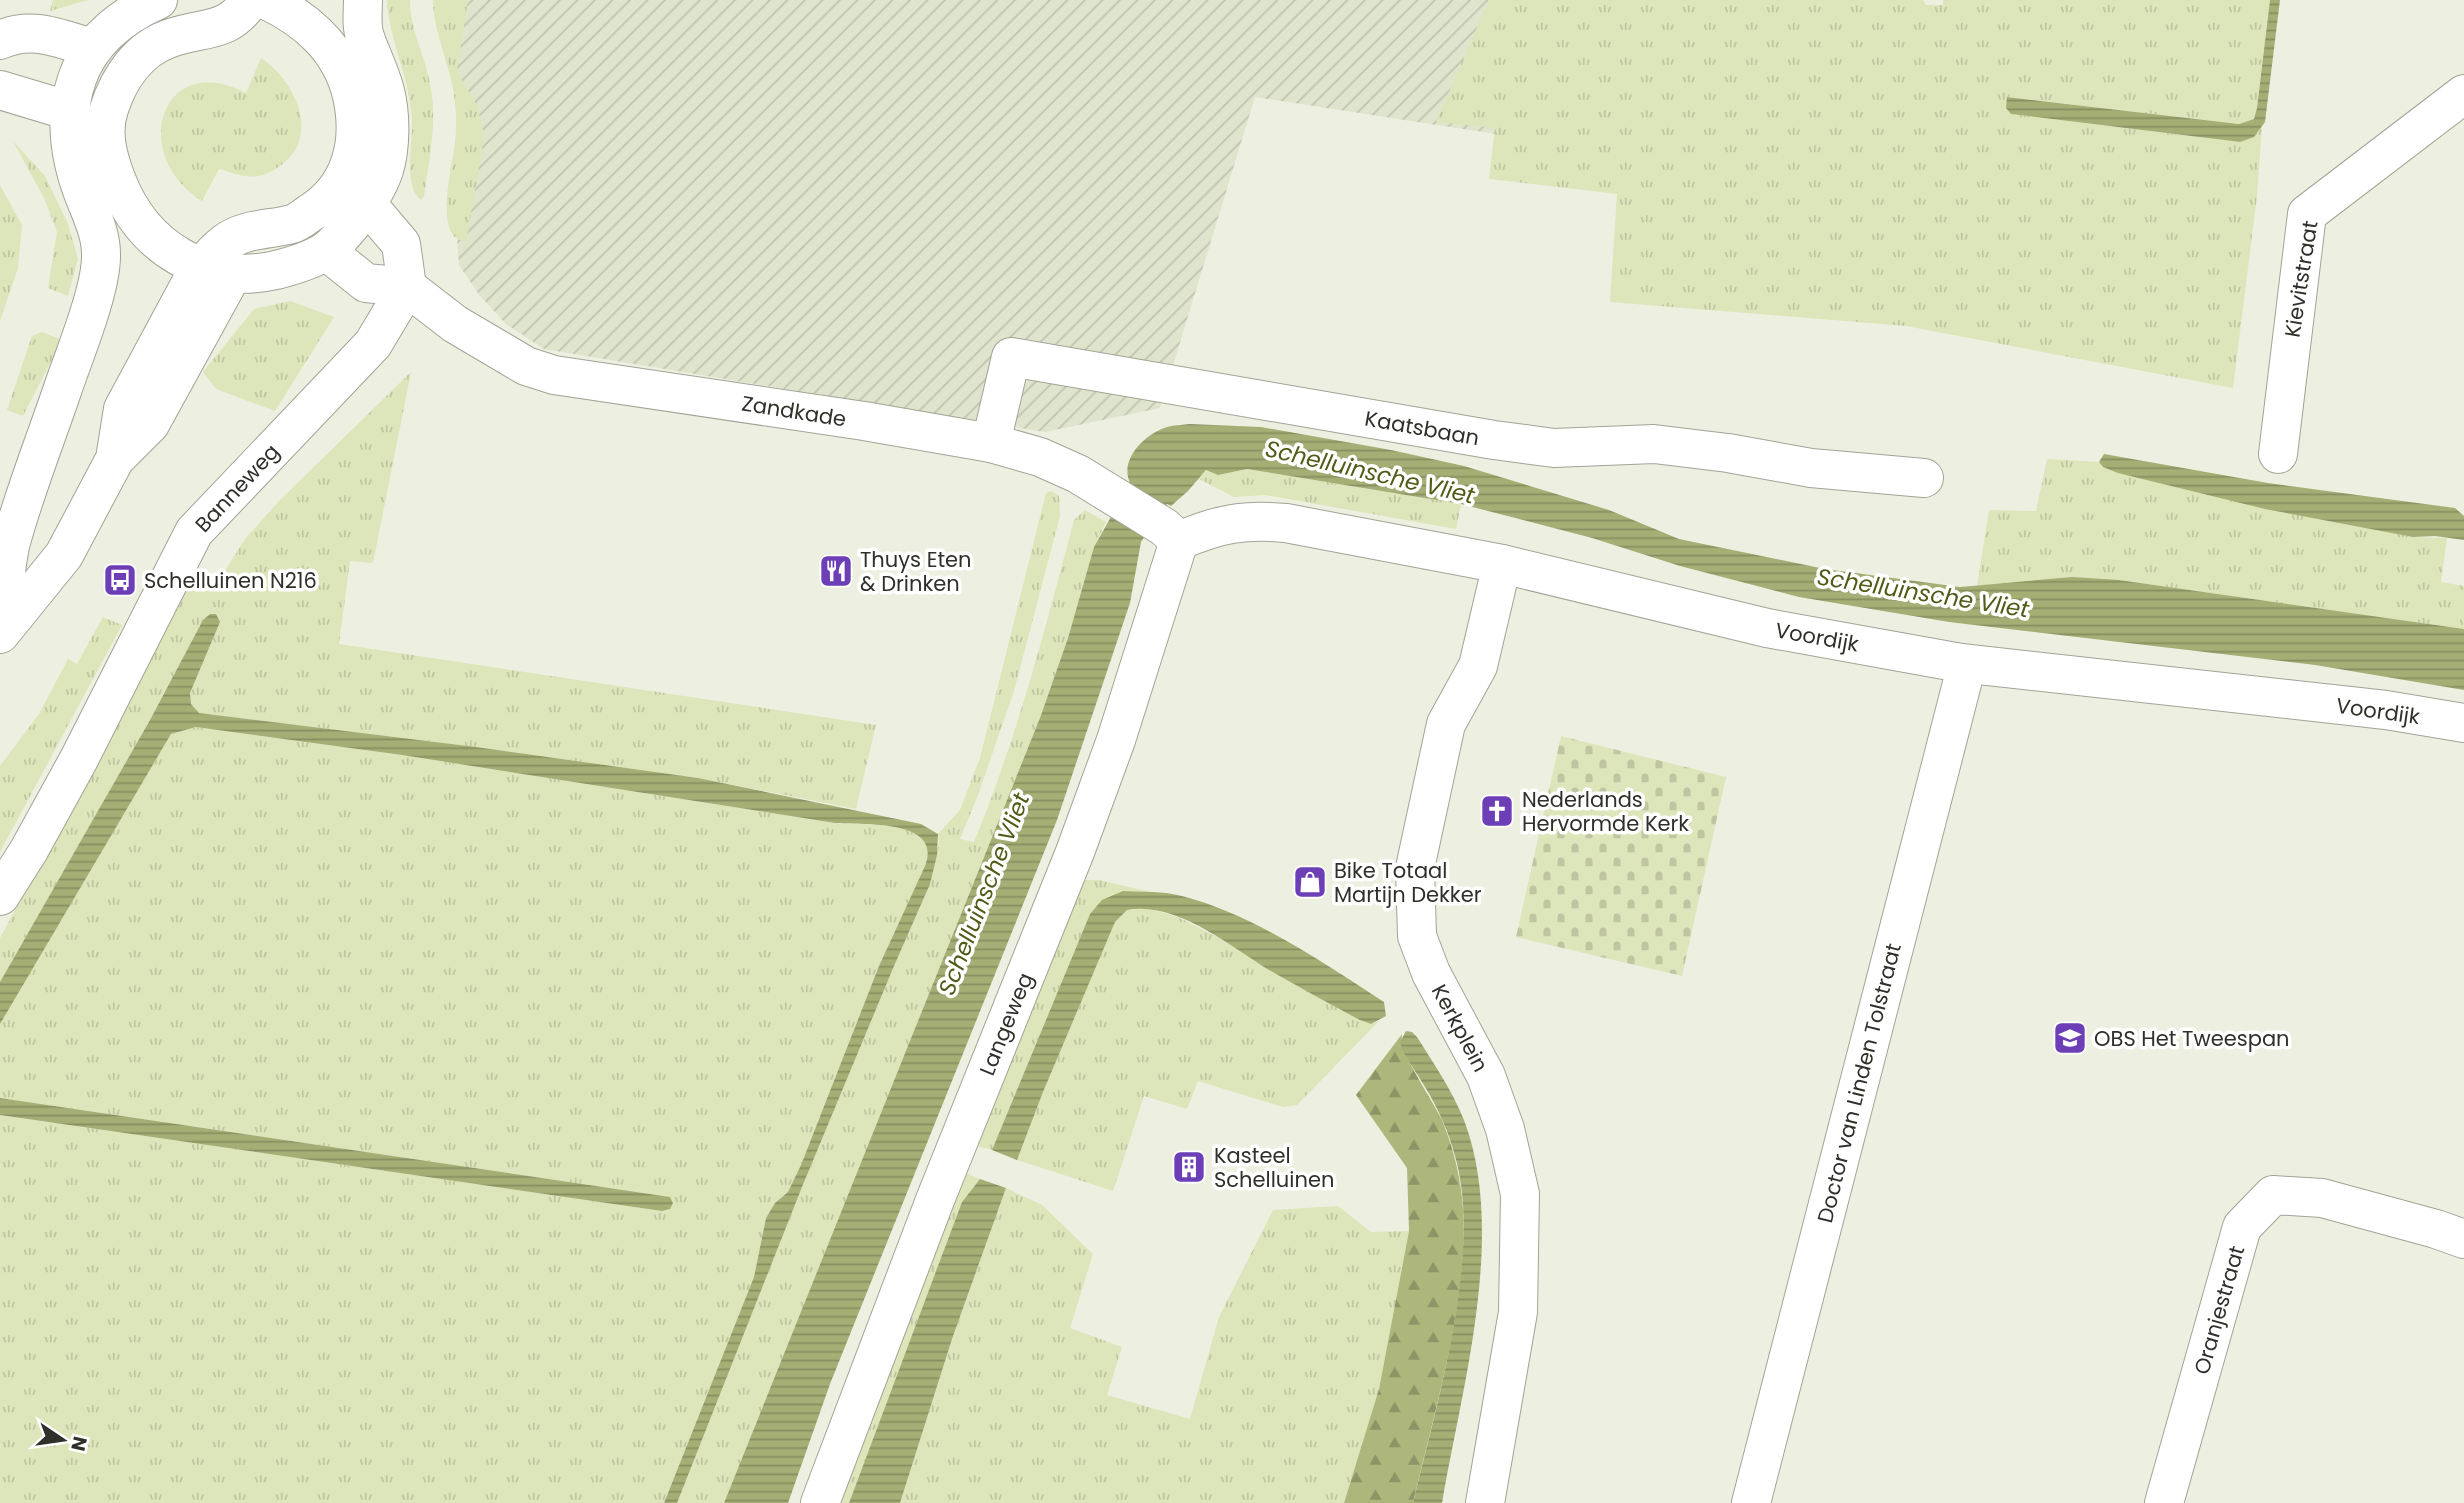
<svg xmlns="http://www.w3.org/2000/svg" width="2464" height="1503" font-family="Poppins,sans-serif">
<defs>
<pattern id="industrial-furrows" width="10" height="10" patternUnits="userSpaceOnUse" patternTransform="scale(1.75)"><rect width="10" height="10" fill="#dfe4cd"/><path d="M-1 1l2-2M0 10L10 0M9 11l2-2" fill="none" stroke="#c0c4b0"/></pattern>
<pattern id="grass-tufts" width="24" height="20" patternUnits="userSpaceOnUse" patternTransform="scale(1.75)"><rect width="24" height="20" fill="#dde5ba"/><path d="M3 7l-1-3M5 7V3M7 7l1-3M15 17l-1-3M17 17v-4M19 17l1-3" fill="none" stroke="#bec5a0"/></pattern>
<pattern id="forest-firs" width="22" height="20" patternUnits="userSpaceOnUse" patternTransform="scale(1.75)"><rect width="22" height="20" fill="#adb77c"/><path d="M5 1l3.5 6h-7zM16 11l3.5 6h-7z" fill="#8d9566"/></pattern>
<pattern id="cemetery-stones" width="16" height="16" patternUnits="userSpaceOnUse" patternTransform="scale(1.75)"><rect width="16" height="16" fill="#dde5ba"/><path d="M2 7V4a2 2 0 0 1 4 0v3zM10 15v-3a2 2 0 0 1 4 0v3z" fill="#bec5a0"/></pattern>
<pattern id="water-rules" width="6" height="5" patternUnits="userSpaceOnUse" patternTransform="scale(1.75)"><rect width="6" height="5" fill="#a5af75"/><path d="M0 2.5h6" fill="none" stroke="#878f60"/></pattern>
</defs>
<rect width="100%" height="100%" fill="#edf0e0"/>
<path fill="url(#industrial-furrows)" d="M453,0h1169l4,154 -371,-57 -95,311 -115,24 -501,-83 -38,-25 -26,-28 -21,-31 -3,-41 16,-96 -25,-96z"/>
<path fill="url(#grass-tufts)" d="M53,0h35l-38,11z
M387,0h23c0,30 15,55 20,84 8,37 -1,75 -6,112l-3,4c-18,-12 -8,-59 -9,-78 -1,-43 -23,-80 -25,-122z
M433,0h35l-11,71 20,35 6,24 -1,20 -15,87 -1,4c-34,1 -13,-79 -11,-98 3,-24 0,-51 -7,-75 -6,-23 -15,-43 -15,-68z
M1489,0h434l3,5h17v-5h327l-13,108 -3,11 -14,5 -232,-27 -2,11 5,6 228,28 15,-5 8,-11 -5,70 -24,192 -327,-62 -296,-24 7,-108 -128,-15 6,-51 -59,-6z
M261,58c34,22 61,79 19,108 -11,8 -22,12 -35,10 -9,-1 -18,-5 -26,-7l-17,32c-74,-46 -41,-152 44,-108z
M13,141l32,35 23,48 10,35 -10,37 -20,-8 9,-56 -13,-34z
M0,185l22,40 -4,43 -18,53z
M290,301l44,16 -59,94 -59,-22 -13,-17 51,-63z
M42,332l20,8 -39,76 -16,-6 25,-74z
M411,372l-38,191 -23,-2 -11,83 537,81 -20,84 -158,-31 -222,-31 -277,-34 -8,-9 -1,-11 30,-71 -10,-8 -7,6 -53,100 -150,262v-44l119,-223 68,-134 36,-7 22,-35 35,-39z
M2047,459l52,3 4,5 310,70 34,1 -6,44 23,4v43l-345,-49 -142,6 12,-76 47,1z
M1247,469l214,35 -5,25 -190,-34 -32,2 -35,-18 8,-9 11,5z
M1051,491l8,5 1,20 -46,175 -36,104 -18,44 14,3c43,-104 71,-213 100,-322l11,-10 21,12 -12,25 -26,91 -28,80 -316,785h-47l125,-316 92,-221 36,-82 9,-41 -1,-9 22,-24 20,-52 66,-265z
M103,617l19,8 -122,227v-86l39,-52 29,-55 9,5z
M196,727l206,28 433,68c30,2 108,-4 90,43l-46,100 -78,199 -13,27 -13,11 -9,15 -12,59 -90,226h-664v-388l662,96 8,-2v-12l-670,-99v-74l9,-18 162,-272z
M1083,880h16l52,12 -29,-1 -32,23 -98,236 -12,-3 -3,-3z
M1147,908l31,9 53,27 37,25 92,51 11,4 8,-3 -82,84 -14,2 -85,-26 -11,28 -43,-13 -31,95 -96,-31 26,-68 72,-170 12,-12z
M963,1172l17,7 -18,23 -113,301h-16z
M1006,1188l36,17 51,49 -23,74 52,19 -15,48 83,24 29,-102 54,-107 65,-4 33,26 38,-1 -30,158 -35,114h-444l52,-164z"/>
<path fill="url(#forest-firs)" d="M1402,1034c-4,18 31,66 40,86 10,25 17,50 20,78 10,93 -28,213 -49,305h-69l35,-114 30,-158 -2,-63 -51,-73z"/>
<path fill="url(#cemetery-stones)" d="M1561,736l165,41 -44,199 -166,-39z"/>
<path fill="url(#water-rules)" d="M2270,0h10l-15,122 -11,15 -14,5 -229,-28 -5,-6 1,-11 232,27 15,-5 3,-11z
M1190,424l71,3 130,23 73,16 145,44 70,29 146,30 135,18 112,-10 47,3 345,49v61l-149,-25 -366,-43 -150,-25 -119,-31 -88,-28 -131,-34 -214,-35 -29,6 -12,-5 -18,21 -17,15 -4,-2 -26,38 -11,61 -73,217 -227,564 -42,119h-64l316,-785 28,-80 26,-91 36,-64c-11,-24 15,-49 37,-56 8,-2 16,-2 23,-3z
M2104,454l164,29 187,25 9,8v24l-29,-4 -22,1 -148,-28 -147,-36 -15,-6 -4,-5z
M210,614h6l4,8 -30,71 1,11 8,9 277,34 222,31 223,46 17,10 -1,21 -7,29 -36,82 -92,221 -125,316h-13l90,-226 12,-59 9,-15 13,-11 13,-27 78,-199 46,-100c18,-47 -60,-41 -90,-43l-433,-68 -206,-28 -25,7 -171,290v-42l150,-262 53,-100z
M1123,891c19,1 41,0 59,5 71,18 141,67 202,106l2,14 -15,8 -11,-4c-31,-16 -61,-33 -91,-50 -39,-24 -93,-69 -142,-60l-12,12 -72,170 -26,68 -25,-10 98,-236 12,-14z
M1406,1031l6,1 5,5c17,27 35,53 47,83 43,114 -2,266 -22,383h-29c23,-97 70,-251 42,-347 -6,-23 -17,-48 -30,-69 -7,-12 -15,-23 -22,-36l-3,-9z
M0,1098l670,99 3,6 -3,6 -8,2 -662,-96z
M980,1179l26,9 -54,151 -52,164h-51l113,-301z"/>
<g fill="none" stroke-linecap="round" stroke-linejoin="round">
<defs>
<path id="street" d="M991,443l20,-86 483,83 60,8 100,-4 74,9 83,15 113,10
M2278,454l29,-240 157,-120
M0,896l29,-46 50,-91 115,-227 179,-188 34,-57
M820,1503l115,-303 140,-348 41,-112 63,-199
M1485,1503l33,-191 2,-118 -15,-65 -19,-53 -55,-103 -14,-37 -2,-68 31,-144 32,-58 24,-102
M1751,1503l216,-839
M2164,1503l78,-276 31,-32 49,3 114,31 28,10"/>
<path id="secondary" d="M0,40c32,-15 60,-1 92,8
M0,90l70,21
M367,204l34,40 6,43
M326,251l40,32 41,4 48,37 71,42 28,9 310,46 127,22 49,14 38,17 86,53 15,14c39,-17 65,-22 107,-18l216,41 265,64 194,35 425,47 78,13"/>
<path id="primary" d="M251,0c-26,36 -46,25 -83,39 -30,11 -49,39 -59,70 -8,24 -1,49 8,72 26,67 88,105 159,89 16,-4 36,-10 50,-19 10,-8 21,-21 29,-31 11,-15 23,-32 29,-50 7,-23 7,-56 1,-79 -5,-19 -14,-36 -20,-54 -4,-11 -2,-26 -2,-37
M115,459l8,-50 70,-130c9,-13 20,-27 32,-36 19,-15 45,-13 67,-19 7,-2 12,-7 18,-11 42,-26 52,-72 42,-117 -11,-47 -44,-76 -86,-96
M1,631c3,-28 3,-61 10,-89 14,-51 34,-101 51,-151 12,-36 40,-102 39,-137 0,-20 -9,-38 -16,-56 -15,-38 -22,-79 -8,-119 13,-38 45,-63 81,-79
M0,634l64,-79 51,-96 35,-35 83,-151"/>
</defs>
<use href="#street" stroke="#a1a496" stroke-width="40"/>
<use href="#secondary" stroke="#a1a496" stroke-width="40"/>
<use href="#primary" stroke="#a1a496" stroke-width="40"/>
<use href="#street" stroke="#fff" stroke-width="38"/>
<use href="#secondary" stroke="#fff" stroke-width="38"/>
<use href="#primary" stroke="#fff" stroke-width="38"/>
</g>
<defs>
<symbol id="restaurant-square" viewBox="-11 -11 22 22"><rect x="-9" y="-9" width="18" height="18" rx="4" fill="#6c3fb7" stroke="#fff"/><path d="M-5-6h1v4h1v-4h1v4h1v-4h1v5L-1.5 .5V6h-2V.5L-5-1ZM5-6V6H3V1.5H1.5Q1.5-4 5-6Z" fill="#fff"/></symbol>
<symbol id="bus-square" viewBox="-11 -11 22 22"><rect x="-9" y="-9" width="18" height="18" rx="4" fill="#6c3fb7" stroke="#fff"/><path d="M-5-6H5V4H4V6H2V4H-2V6H-4V4H-5ZM-3.5-4V0h7V-4ZM-3.5 1.2v1.5H-2V1.2ZM2 1.2v1.5H3.5V1.2Z" fill="#fff"/></symbol>
<symbol id="church-square" viewBox="-11 -11 22 22"><rect x="-9" y="-9" width="18" height="18" rx="4" fill="#6c3fb7" stroke="#fff"/><path d="M-1.2-6h2.4v3.5h3.3v2.4h-3.3V6h-2.4V-.1h-3.3v-2.4h3.3Z" fill="#fff"/></symbol>
<symbol id="shop-square" viewBox="-11 -11 22 22"><rect x="-9" y="-9" width="18" height="18" rx="4" fill="#6c3fb7" stroke="#fff"/><path d="M-5-2.5h2.3a2.7 3.5 0 0 1 5.4 0H5L5.5 6h-11ZM-1.5-2.5h3a1.5 2.3 0 0 0-3 0Z" fill="#fff"/></symbol>
<symbol id="school-square" viewBox="-11 -11 22 22"><rect x="-9" y="-9" width="18" height="18" rx="4" fill="#6c3fb7" stroke="#fff"/><path d="M0-5L7-2L0 1L-7-2ZM-4 1L0 2.5L4 1V4Q0 6-4 4Z" fill="#fff"/></symbol>
<symbol id="building-square" viewBox="-11 -11 22 22"><rect x="-9" y="-9" width="18" height="18" rx="4" fill="#6c3fb7" stroke="#fff"/><path d="M-4-6H4V6H1V3H-1V6H-4ZM-2.5-4.3h1.7v1.8h-1.7ZM.8-4.3h1.7v1.8H.8ZM-2.5-1h1.7V.8h-1.7ZM.8-1h1.7V.8H.8Z" fill="#fff"/></symbol>
</defs>
<g fill-rule="evenodd">
<use href="#restaurant-square" x="817" y="552" width="38" height="38"/>
<use href="#bus-square" x="101" y="561" width="38" height="38"/>
<use href="#church-square" x="1478" y="792" width="38" height="38"/>
<use href="#shop-square" x="1291" y="863" width="38" height="38"/>
<use href="#school-square" x="2051" y="1019" width="38" height="38"/>
<use href="#building-square" x="1170" y="1148" width="38" height="38"/>
</g>
<g text-anchor="middle" dominant-baseline="central" stroke-width="7" stroke-linejoin="round" paint-order="stroke">
<g font-size="21" fill="#2f302a" stroke="#fff">
<text transform="translate(2301 279) rotate(-81)">Kievitstraat</text>
<text transform="translate(794 411) rotate(9)">Zandkade</text>
<text transform="translate(1422 428) rotate(10)">Kaatsbaan</text>
<text transform="translate(237 488) rotate(-47)">Banneweg</text>
<text transform="translate(1817 637) rotate(10)">Voordijk</text>
<text transform="translate(2378 711) rotate(8)">Voordijk</text>
<text transform="translate(1006 1024) rotate(-68)">Langeweg</text>
<text transform="translate(1460 1028) rotate(62)">Kerkplein</text>
<text transform="translate(1859 1083) rotate(-76)">Doctor van Linden Tolstraat</text>
<text transform="translate(2219 1310) rotate(-74)">Oranjestraat</text>
</g>
<g font-size="21" fill="#2f302a" stroke="#fff" text-anchor="start">
<text x="860" y="559">Thuys Eten<tspan x="860" dy="24">&amp; Drinken</tspan></text>
<text x="144" y="580">Schelluinen N216</text>
<text x="1522" y="799">Nederlands<tspan x="1522" dy="24">Hervormde Kerk</tspan></text>
<text x="1334" y="870">Bike Totaal<tspan x="1334" dy="24">Martijn Dekker</tspan></text>
<text x="2094" y="1038">OBS Het Tweespan</text>
<text x="1214" y="1155">Kasteel<tspan x="1214" dy="24">Schelluinen</tspan></text>
</g>
<g font-size="23" font-style="italic" fill="#525a18" stroke="#fff">
<text transform="translate(1370 472) rotate(13)">Schelluinsche Vliet</text>
<text transform="translate(1923 593) rotate(9)">Schelluinsche Vliet</text>
<text transform="translate(984 894) rotate(-69)">Schelluinsche Vliet</text>
</g>
</g>
<g transform="translate(63 1440) rotate(103)" stroke="#ffffff" stroke-width="5" paint-order="stroke">
<path d="M0-5L12 26L0 18L-12 26Z" fill="#2f302a"/>
<text y="-10" font-size="19" font-weight="bold" text-anchor="middle" fill="#2f302a">N</text>
</g>
</svg>
